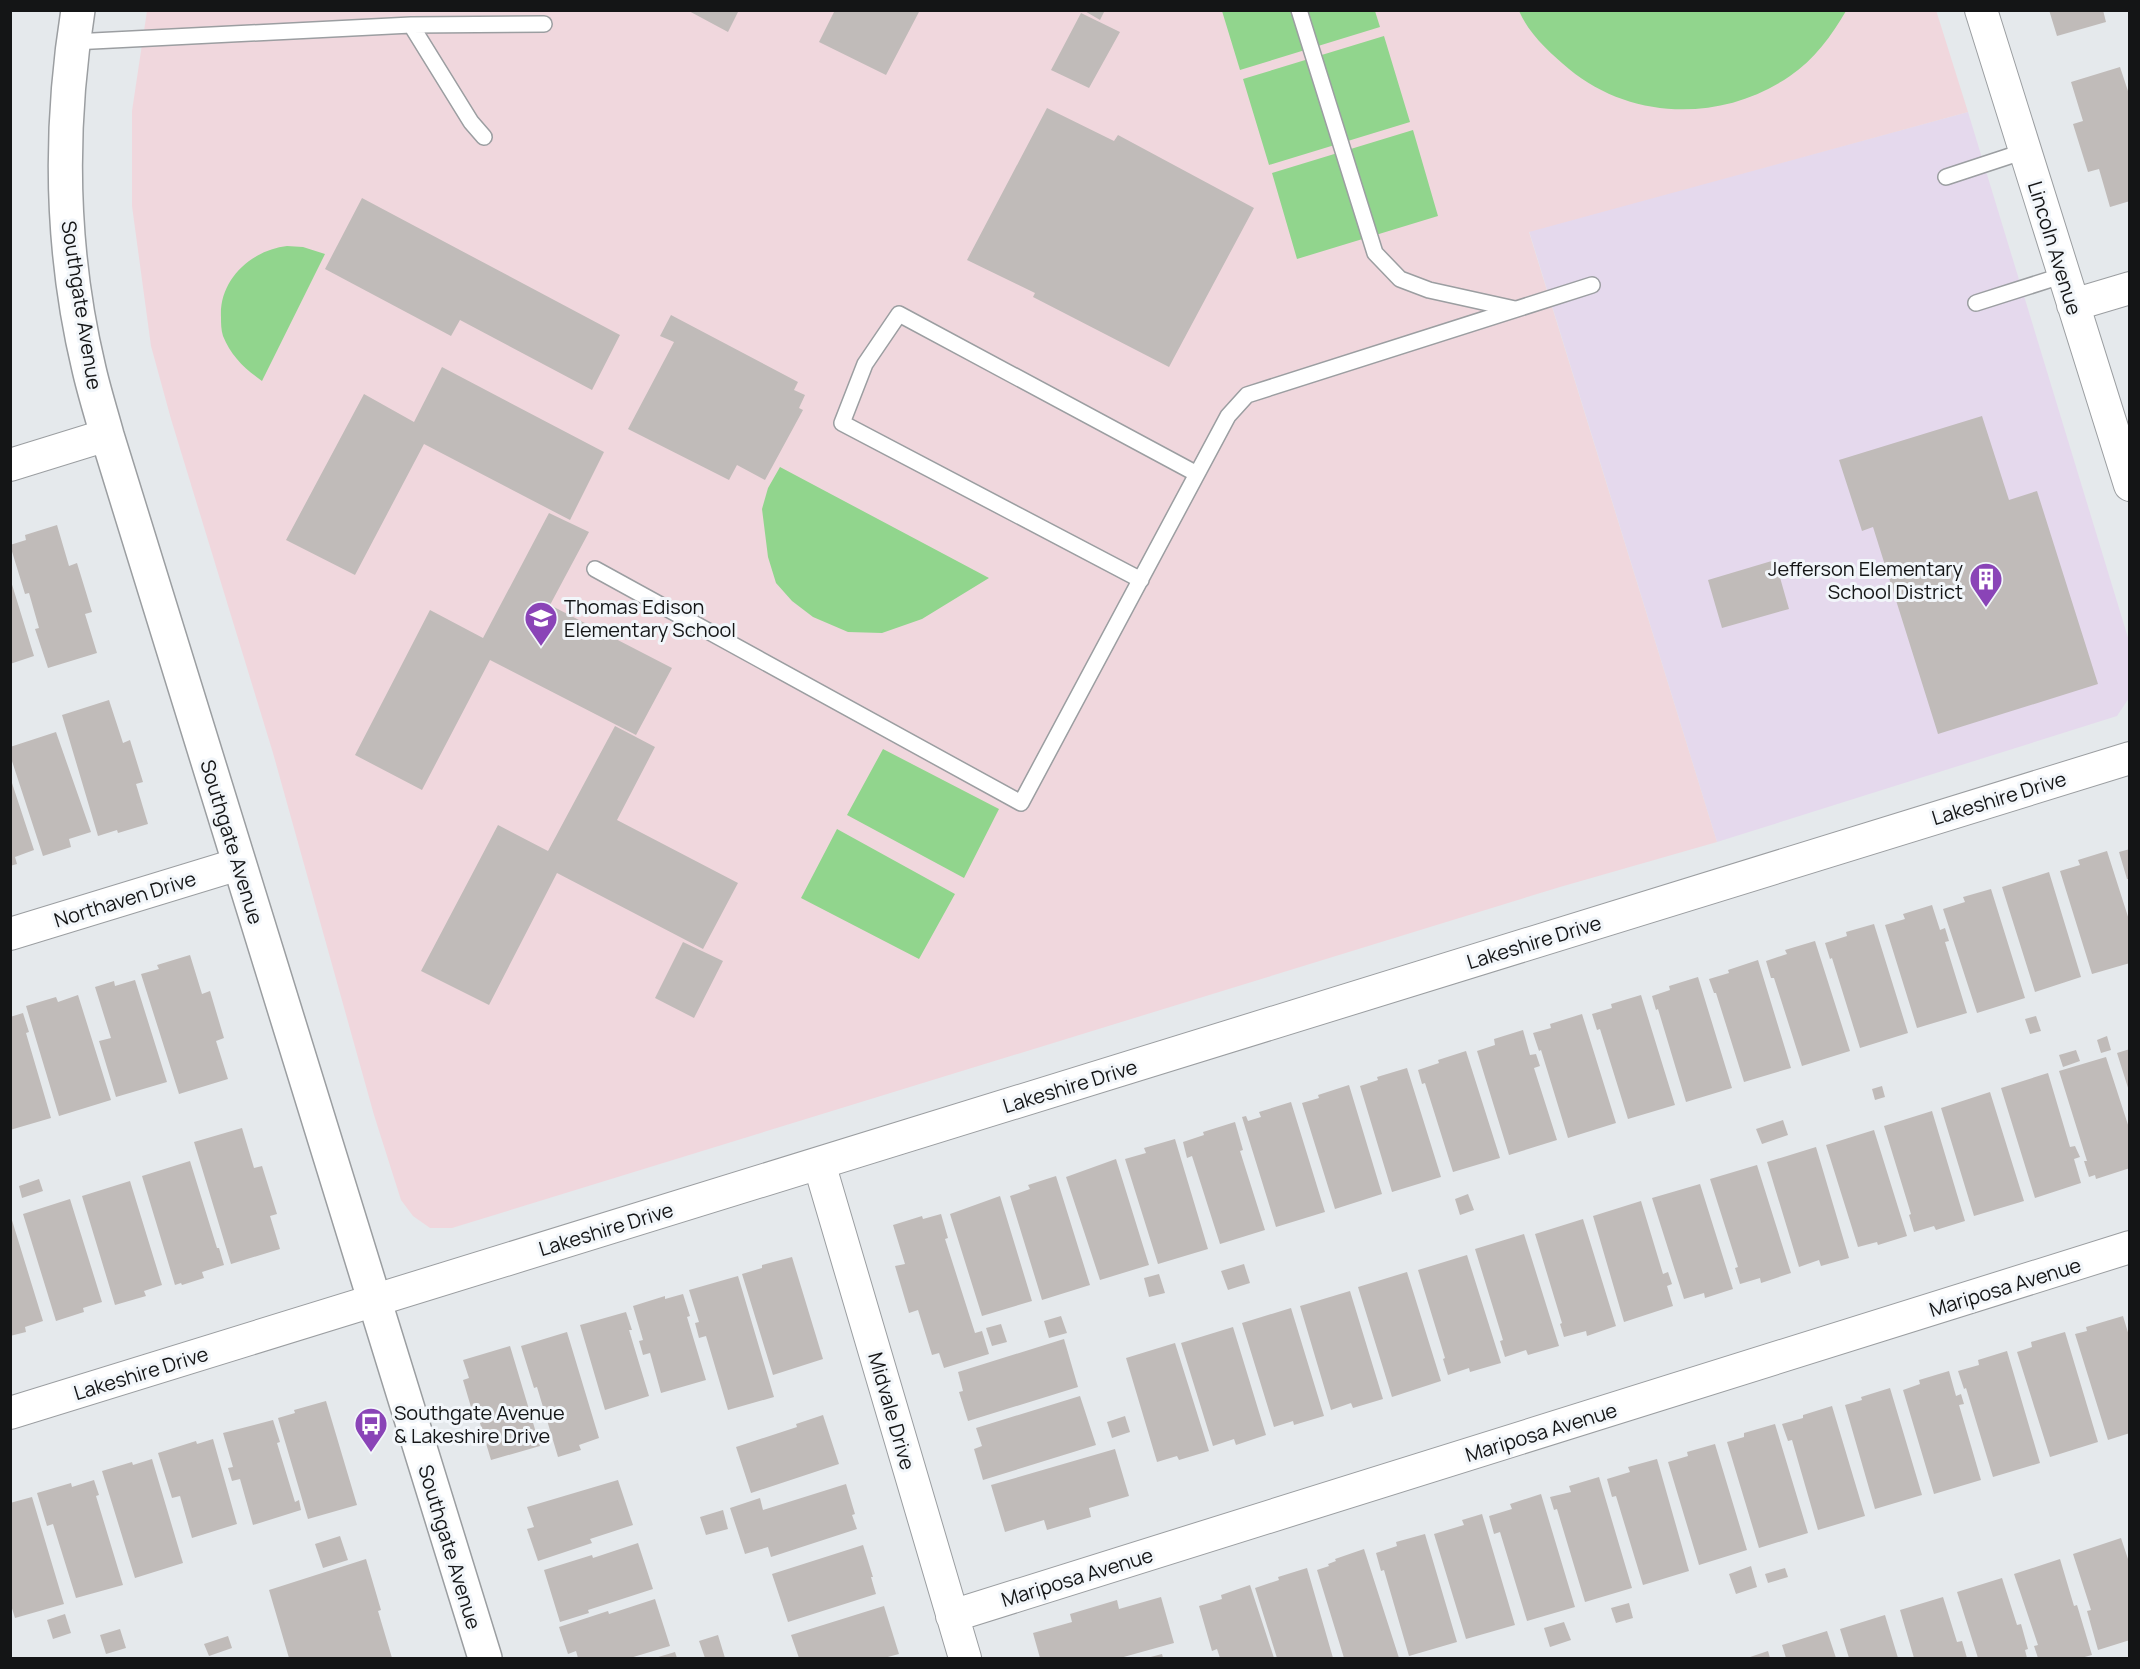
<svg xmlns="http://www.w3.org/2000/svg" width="2140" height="1669" font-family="Manrope,sans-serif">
<rect width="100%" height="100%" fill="#e5e9ec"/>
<path fill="#e5d9ed" d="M1968,112l161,529v57l-12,18 -400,126 -188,-611z"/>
<path fill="#f0d7dd" d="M1936,10l32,102 -439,120 188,610 -157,45 -1108,341h-22l-17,-12 -12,-16 -27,-85 -101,-362 -102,-334 -20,-73 -19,-140v-95l15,-100z"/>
<path fill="#91d58d" d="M1222,11h153l5,16 -140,43z
M1519,11h327c-14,24 -32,49 -56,65 -67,46 -158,45 -221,-7 -19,-16 -40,-35 -50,-58z
M1384,36l26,86 -141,43 -26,-86z
M1413,130l25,86 -141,43 -25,-86z
M287,246l16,1 22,7 -63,127c-17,-12 -31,-25 -39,-45 -2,-6 -2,-13 -2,-19 -2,-38 31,-67 66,-71z
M780,467l209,111 -67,41 -40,14 -34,-1 -35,-15 -21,-16 -16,-18 -8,-26 -6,-48 6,-21z
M883,749l116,60 -35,69 -117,-63z
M837,829l118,65 -36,65 -118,-61z"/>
<path fill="#c0bbb9" d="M687,10h52l-11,22z
M835,10h85l-34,65 -67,-33z
M1083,10h22l-5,10z
M2049,10h54l3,12 -49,14z
M1081,13l39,19 -31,56 -38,-18z
M2120,67l10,30v104l-20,6 -11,-38 -11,3 -15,-48 10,-3 -12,-39z
M1047,108l67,33 4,-6 136,73 -85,159 -136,-70 2,-4 -68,-33z
M362,198l258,137 -28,55 -132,-70 -9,16 -126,-67z
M671,315l127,67 -4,8 11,5 -6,13 4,2 -38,70 -28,-15 -8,15 -101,-51 46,-87 -14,-6z
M442,367l162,85 -34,68 -146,-76 -69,131 -69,-35 78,-146 50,28z
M1982,416l27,84 28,-9 61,193 -160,50 -65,-207 -11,4 -23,-71z
M549,513l40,19 -39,73 122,63 -36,67 -146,-75 -68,130 -67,-35 75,-145 53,28z
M57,525l12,41 8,-3 15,49 -7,2 12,39 -49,15 -13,-39 4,-1 -10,-35 -4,1 -15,-49 16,-5 -1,-5z
M1775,560l14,49 -67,19 -14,-48z
M10,578l24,78 -24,8z
M109,700l14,43 7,-3 13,42 -7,2 12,40 -30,9 -1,-3 -19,6 -36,-121z
M615,726l40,21 -38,73 121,63 -35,66 -146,-76 -68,132 -68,-34 77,-146 50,26z
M56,732l35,100 -22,7 2,8 -28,9 -33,-101v-8z
M11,780l23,70 -19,7 2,7 -7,2z
M2130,849v30h-3l-8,-27z
M2107,851l23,72v40l-38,11 -32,-103 20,-6 -2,-5z
M2049,872l32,105 -46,15 -33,-105z
M1991,889l34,109 -48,15 -34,-104 22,-7 -2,-5z
M1932,905l8,25 5,-2 4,13 -4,1 22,71 -50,15 -32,-103 20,-6 -2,-5z
M1874,924l34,109 -48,15 -28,-90 -2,1 -5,-16 22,-7 -1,-4z
M1815,941l35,110 -48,15 -28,-88h-3l-5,-17 21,-7 -2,-4z
M683,942l40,19 -29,57 -39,-20z
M190,955l12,39 8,-3 14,47 -8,3 12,38 -49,15 -38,-120 18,-5 -2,-4z
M1758,960l33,108 -47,14 -28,-89h-2l-5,-14 20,-6 -1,-3z
M1698,977l34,111 -46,14 -28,-93 -2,1 -4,-14 18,-6 -1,-4z
M135,980l32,102 -51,15 -17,-56 12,-3 -16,-51 19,-6 1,5z
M78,995l33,105 -52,16 -33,-110 30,-9 2,5z
M1641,995l34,110 -47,14 -28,-90 -3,1 -5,-16 20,-6 -1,-4z
M23,1013l6,19 -3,1 25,85 -41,12v-113z
M1582,1014l34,109 -48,15 -27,-88 -2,1 -6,-18 18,-5 -1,-4z
M2036,1016l5,15 -11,3 -5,-15z
M1523,1030l7,25 6,-1 4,12 -6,2 23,72 -48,15 -32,-104 18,-6 -1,-6z
M2107,1036l4,14 -10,3 -4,-13z
M2130,1049v42h-1l-12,-38z
M2076,1050l4,11 -17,6 -4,-12z
M1466,1051l34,107 -47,14 -28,-89 -3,1 -4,-14 21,-7 -1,-3z
M2106,1057l24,74v37l-34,11 -1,-4 -6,2 -5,-16h3l-28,-90z
M1407,1068l34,109 -49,15 -32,-106 18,-6 -1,-3z
M2048,1073l22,74 5,-1 5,11 -6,2 7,24 -46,15 -34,-110z
M1349,1085l33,109 -47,15 -33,-106 17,-5 -1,-3z
M1882,1086l3,11 -10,3 -3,-11z
M1990,1092l34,109 -50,15 -33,-108z
M1291,1102l34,110 -49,15 -34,-110 4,-1 2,5 13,-4 -2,-5z
M1932,1111l33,110 -29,9 -2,-4 -20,6 -5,-17 2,-1 -27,-88z
M1783,1120l5,15 -26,9 -6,-15z
M1235,1122l8,28 -3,1 25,79 -45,14 -28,-88 -5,2 -4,-16 21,-7 -1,-3z
M242,1128l12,40 8,-2 15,48 -7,2 10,33 -49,15 -37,-122z
M1874,1130l33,106 -29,9 -1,-3 -19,5 -32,-102z
M1175,1139l33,110 -50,15 -33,-105 21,-6 -2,-5z
M1816,1147l33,111 -28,8 -2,-6 -20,7 -32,-105z
M1116,1159l33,106 -49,15 -34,-103z
M190,1161l27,87h2l5,17 -22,7 2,6 -22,7 -1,-2 -6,2 -33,-109z
M1757,1165l34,108 -30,10 -1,-5 -20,6 -5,-16 3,-1 -28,-88z
M1056,1176l34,109 -48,15 -32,-104 20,-7 -2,-4z
M39,1179l4,12 -21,7 -3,-12z
M130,1181l32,104 -18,6 2,5 -31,9 -33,-109z
M1700,1184l33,105 -28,9 -1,-5 -20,6 -32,-101z
M1468,1194l6,16 -14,5 -5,-16z
M1000,1196l32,105 -50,15 -32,-102z
M70,1199l32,103 -19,6 1,4 -28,9 -33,-107z
M1641,1201l22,73 5,-2 4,12 -5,2 6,20 -49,16 -31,-106z
M941,1214l7,24 -3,1 30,94 7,-2 7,23 -45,14 -5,-15 -7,2 -14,-45 -9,3 -14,-47 10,-2 -12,-39 29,-9 1,3z
M11,1217l32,104 -18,6 1,5 -16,4z
M1583,1219l33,107 -29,10 -1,-5 -22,6 -4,-13 2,-1 -27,-89z
M1524,1234l35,112 -31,9 -2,-5 -21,7 -5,-16 3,-1 -28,-91z
M1467,1255l34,108 -31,9 -1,-4 -21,7 -5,-16 2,-1 -27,-88z
M792,1257l31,102 -50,16 -31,-101 20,-6v-3z
M1244,1264l6,19 -22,7 -7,-19z
M1407,1272l34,109 -49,16 -34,-110z
M1159,1274l6,19 -16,4 -5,-19z
M738,1276l36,121 -46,13 -22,-74 -7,2 -4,-15 4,-1 -10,-32z
M1350,1291l33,108 -30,9 -2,-5 -20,7 -31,-104z
M683,1294l7,22 -3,1 19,63 -45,13 -11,-40 -7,2 -4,-14 4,-1 -10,-34 32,-10v3z
M1291,1308l33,108 -30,9 -1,-4 -19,6 -32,-104z
M626,1312l6,18h-3l20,66 -44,14 -25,-85z
M1061,1316l6,17 -18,5 -5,-17z
M2123,1316l7,23v94l-22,7 -33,-106 12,-3 -1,-4z
M1001,1324l6,18 -15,4 -6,-18z
M1233,1327l33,108 -30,10 -2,-6 -21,7 -32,-103z
M567,1332l32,106 -20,7 2,5 -23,7 -21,-70 -3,1 -13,-42z
M2065,1332l33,110 -48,15 -33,-105 15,-5 -1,-5z
M1064,1339l14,48 -110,34 -9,-29 4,-1 -5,-19z
M1175,1343l34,108 -30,9 -2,-4 -20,6 -31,-104z
M510,1346l30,100 -49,14 -14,-47 -4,1 -10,-34 6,-2 -6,-18z
M2007,1351l33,112 -47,14 -27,-89 -2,1 -6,-18 21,-6 -1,-5z
M1949,1371l7,25 5,-2 3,10 -5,1 22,75 -47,14 -31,-104 17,-6 -1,-4z
M1890,1388l32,107 -47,14 -30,-104 17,-5 -1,-3z
M1080,1396l16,49 -113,35 -9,-31 8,-3 -6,-18z
M326,1401l31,104 -49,14 -30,-101 17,-5 -1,-3z
M1832,1406l33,110 -47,14 -26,-90 -4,1 -6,-17 21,-6v-3z
M823,1415l16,49 -88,29 -15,-46 61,-20 -1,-3z
M1125,1416l5,16 -18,6 -5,-16z
M273,1420l7,22 -3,1 18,59 4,-2 2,10 -48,15 -13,-46 -8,2 -4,-13 5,-1 -10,-34z
M1775,1424l33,109 -49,15 -32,-106 17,-5v-4z
M213,1439l24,85 -45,14 -12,-42 -8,2 -14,-45 38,-12 1,3z
M1715,1444l32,106 -48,15 -31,-103 20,-6 -1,-4z
M1115,1449l14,47 -40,12 2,9 -44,13 -3,-10 -39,12 -14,-47z
M152,1459l31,104 -48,15 -33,-107 30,-9 1,3z
M1657,1459l32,112 -46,14 -27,-89 -4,1 -5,-18 23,-7 -2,-5z
M1599,1477l33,111 -47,14 -28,-93 -3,1 -4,-13 21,-5 -2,-6z
M94,1480l5,15 -3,1 27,89 -47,13 -23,-74 -6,2 -10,-33 34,-10 1,4z
M618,1480l15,45 -43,14 2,4 -54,18 -11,-32 7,-2 -7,-20z
M846,1484l9,30 -3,1 5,14 -86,28 -3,-10 -23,7 -15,-46 30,-10 3,12z
M1541,1494l34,113 -48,14 -27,-89 -6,2 -5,-18 23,-7 -2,-5z
M32,1497l32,107 -49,14 -5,-16v-99z
M723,1510l5,19 -22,6 -6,-18z
M1482,1514l33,111 -49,14 -32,-105 30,-9 -2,-5z
M1425,1534l32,108 -48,14 -25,-86 -3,1 -5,-18 21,-7 -1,-4z
M340,1536l8,24 -25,8 -8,-24z
M2121,1538l9,27v75l-32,10 -11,-39 4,-1 -18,-56z
M638,1543l15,46 -65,21 1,3 -29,9 -16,-52 48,-15 1,3z
M863,1545l10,32h-2l5,17 -88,28 -16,-48z
M1364,1549l35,109h-55l-27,-88 12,-4 -1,-2 8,-3 -1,-2z
M366,1559l15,51 -3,1 14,47h-103l-20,-68z
M2060,1559l14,47 3,-1 15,50 -11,3h-43l-4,-12 4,-1 -24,-71z
M1751,1566l6,21 -21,7 -7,-20z
M1307,1568l26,90h-56l-22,-70 24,-8 -1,-3z
M1785,1568l3,9 -20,6 -3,-9z
M2002,1578l15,47 4,-1 7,25 -3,1 2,8h-49l-21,-66z
M1250,1585l24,73h-54l-3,-9 -5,2 -13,-45 23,-7 -1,-4z
M1161,1597l13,46 -54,15h-80l-7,-25 39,-11 -2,-8 47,-14 2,9z
M1943,1597l14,45 5,-1 5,17h-53l-14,-48z
M655,1599l15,47 -40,12h-52l-2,-7 -8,3 -9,-27 49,-16 1,3z
M1629,1603l4,15 -17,5 -5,-15z
M884,1606l15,48 -15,4h-85l-8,-23z
M65,1614l6,19 -18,6 -6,-19z
M1885,1615l13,43h-49l-9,-29z
M1564,1622l7,18 -21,7 -6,-19z
M120,1629l6,19 -20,6 -6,-19z
M1827,1631l9,27h-50l-4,-13z
M718,1635l7,23h-20l-6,-17z
M228,1636l4,12 -23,8 -5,-12z
M1768,1651l2,7h-23z
M675,1652l2,6h-22z
M1162,1654l1,4h-16z"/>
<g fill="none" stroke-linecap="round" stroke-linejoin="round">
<defs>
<path id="service" d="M1299,10l76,243 25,26 29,11 86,19
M411,25l133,-1
M73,42l338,-17 60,97 13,15
M1946,177l79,-26
M1976,303l88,-28
M595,569l426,234 207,-387 19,-21 345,-110
M1141,580l-299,-157 23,-59 34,-50 298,160"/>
<path id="minor" d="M1981,10l149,475
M2073,305l57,-17
M10,465l97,-30
M10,934l229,-70
M819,1163l146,495
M10,1413l2120,-655
M952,1616l1178,-369"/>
<path id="tertiary" d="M78,10c-19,119 -17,242 11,359 5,22 12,44 18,66l378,1223"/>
</defs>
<use href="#service" stroke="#9b9ea1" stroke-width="18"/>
<use href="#minor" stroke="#9b9ea1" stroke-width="34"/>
<use href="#tertiary" stroke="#9b9ea1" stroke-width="36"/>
<use href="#service" stroke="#fff" stroke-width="15"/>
<use href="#minor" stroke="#fff" stroke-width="32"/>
<use href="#tertiary" stroke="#fff" stroke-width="33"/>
</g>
<defs>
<symbol id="building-pin" viewBox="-11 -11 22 30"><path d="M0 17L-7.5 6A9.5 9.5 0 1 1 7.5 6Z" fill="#8a44b7" stroke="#f2f6fa"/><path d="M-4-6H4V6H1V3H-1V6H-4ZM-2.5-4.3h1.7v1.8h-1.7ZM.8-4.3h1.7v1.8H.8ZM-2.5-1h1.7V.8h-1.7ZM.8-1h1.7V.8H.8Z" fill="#fff"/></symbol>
<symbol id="school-pin" viewBox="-11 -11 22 30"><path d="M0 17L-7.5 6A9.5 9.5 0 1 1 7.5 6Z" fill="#8a44b7" stroke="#f2f6fa"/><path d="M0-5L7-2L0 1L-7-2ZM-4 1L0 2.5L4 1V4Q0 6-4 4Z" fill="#fff"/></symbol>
<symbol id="bus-pin" viewBox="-11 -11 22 30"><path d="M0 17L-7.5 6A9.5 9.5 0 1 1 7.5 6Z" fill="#8a44b7" stroke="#f2f6fa"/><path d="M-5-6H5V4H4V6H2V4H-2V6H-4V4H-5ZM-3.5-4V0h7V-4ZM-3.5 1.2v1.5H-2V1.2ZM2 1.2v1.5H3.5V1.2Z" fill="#fff"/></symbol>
</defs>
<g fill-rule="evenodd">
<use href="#building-pin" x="1967" y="560" width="38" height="52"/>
<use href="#school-pin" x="522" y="599" width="38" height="52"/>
<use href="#bus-pin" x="352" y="1405" width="38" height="52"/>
</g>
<g text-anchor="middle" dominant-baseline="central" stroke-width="6" stroke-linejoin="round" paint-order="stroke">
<g font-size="20" fill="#141516" stroke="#f2f6fa">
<text transform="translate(2055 248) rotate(73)">Lincoln Avenue</text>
<text transform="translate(82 305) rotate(81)">Southgate Avenue</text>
<text transform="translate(1999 798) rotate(-17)">Lakeshire Drive</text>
<text transform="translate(232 842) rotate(73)">Southgate Avenue</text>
<text transform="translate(125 899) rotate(-17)">Northaven Drive</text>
<text transform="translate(1534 942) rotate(-17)">Lakeshire Drive</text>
<text transform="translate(1070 1086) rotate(-17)">Lakeshire Drive</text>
<text transform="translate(606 1229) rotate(-17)">Lakeshire Drive</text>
<text transform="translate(2005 1287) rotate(-17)">Mariposa Avenue</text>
<text transform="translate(141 1373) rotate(-17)">Lakeshire Drive</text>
<text transform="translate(892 1411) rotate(74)">Midvale Drive</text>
<text transform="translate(1541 1432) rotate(-17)">Mariposa Avenue</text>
<text transform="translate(450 1547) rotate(73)">Southgate Avenue</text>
<text transform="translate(1077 1577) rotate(-17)">Mariposa Avenue</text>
</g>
<g font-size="20" fill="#141516" stroke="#f2f6fa" text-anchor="start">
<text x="1963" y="568" text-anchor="end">Jefferson Elementary<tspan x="1963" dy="23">School District</tspan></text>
<text x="564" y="606">Thomas Edison<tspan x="564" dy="23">Elementary School</tspan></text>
<text x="394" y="1412">Southgate Avenue<tspan x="394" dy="23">&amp; Lakeshire Drive</tspan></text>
</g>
</g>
<rect width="2140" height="1669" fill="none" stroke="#141516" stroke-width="24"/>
</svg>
